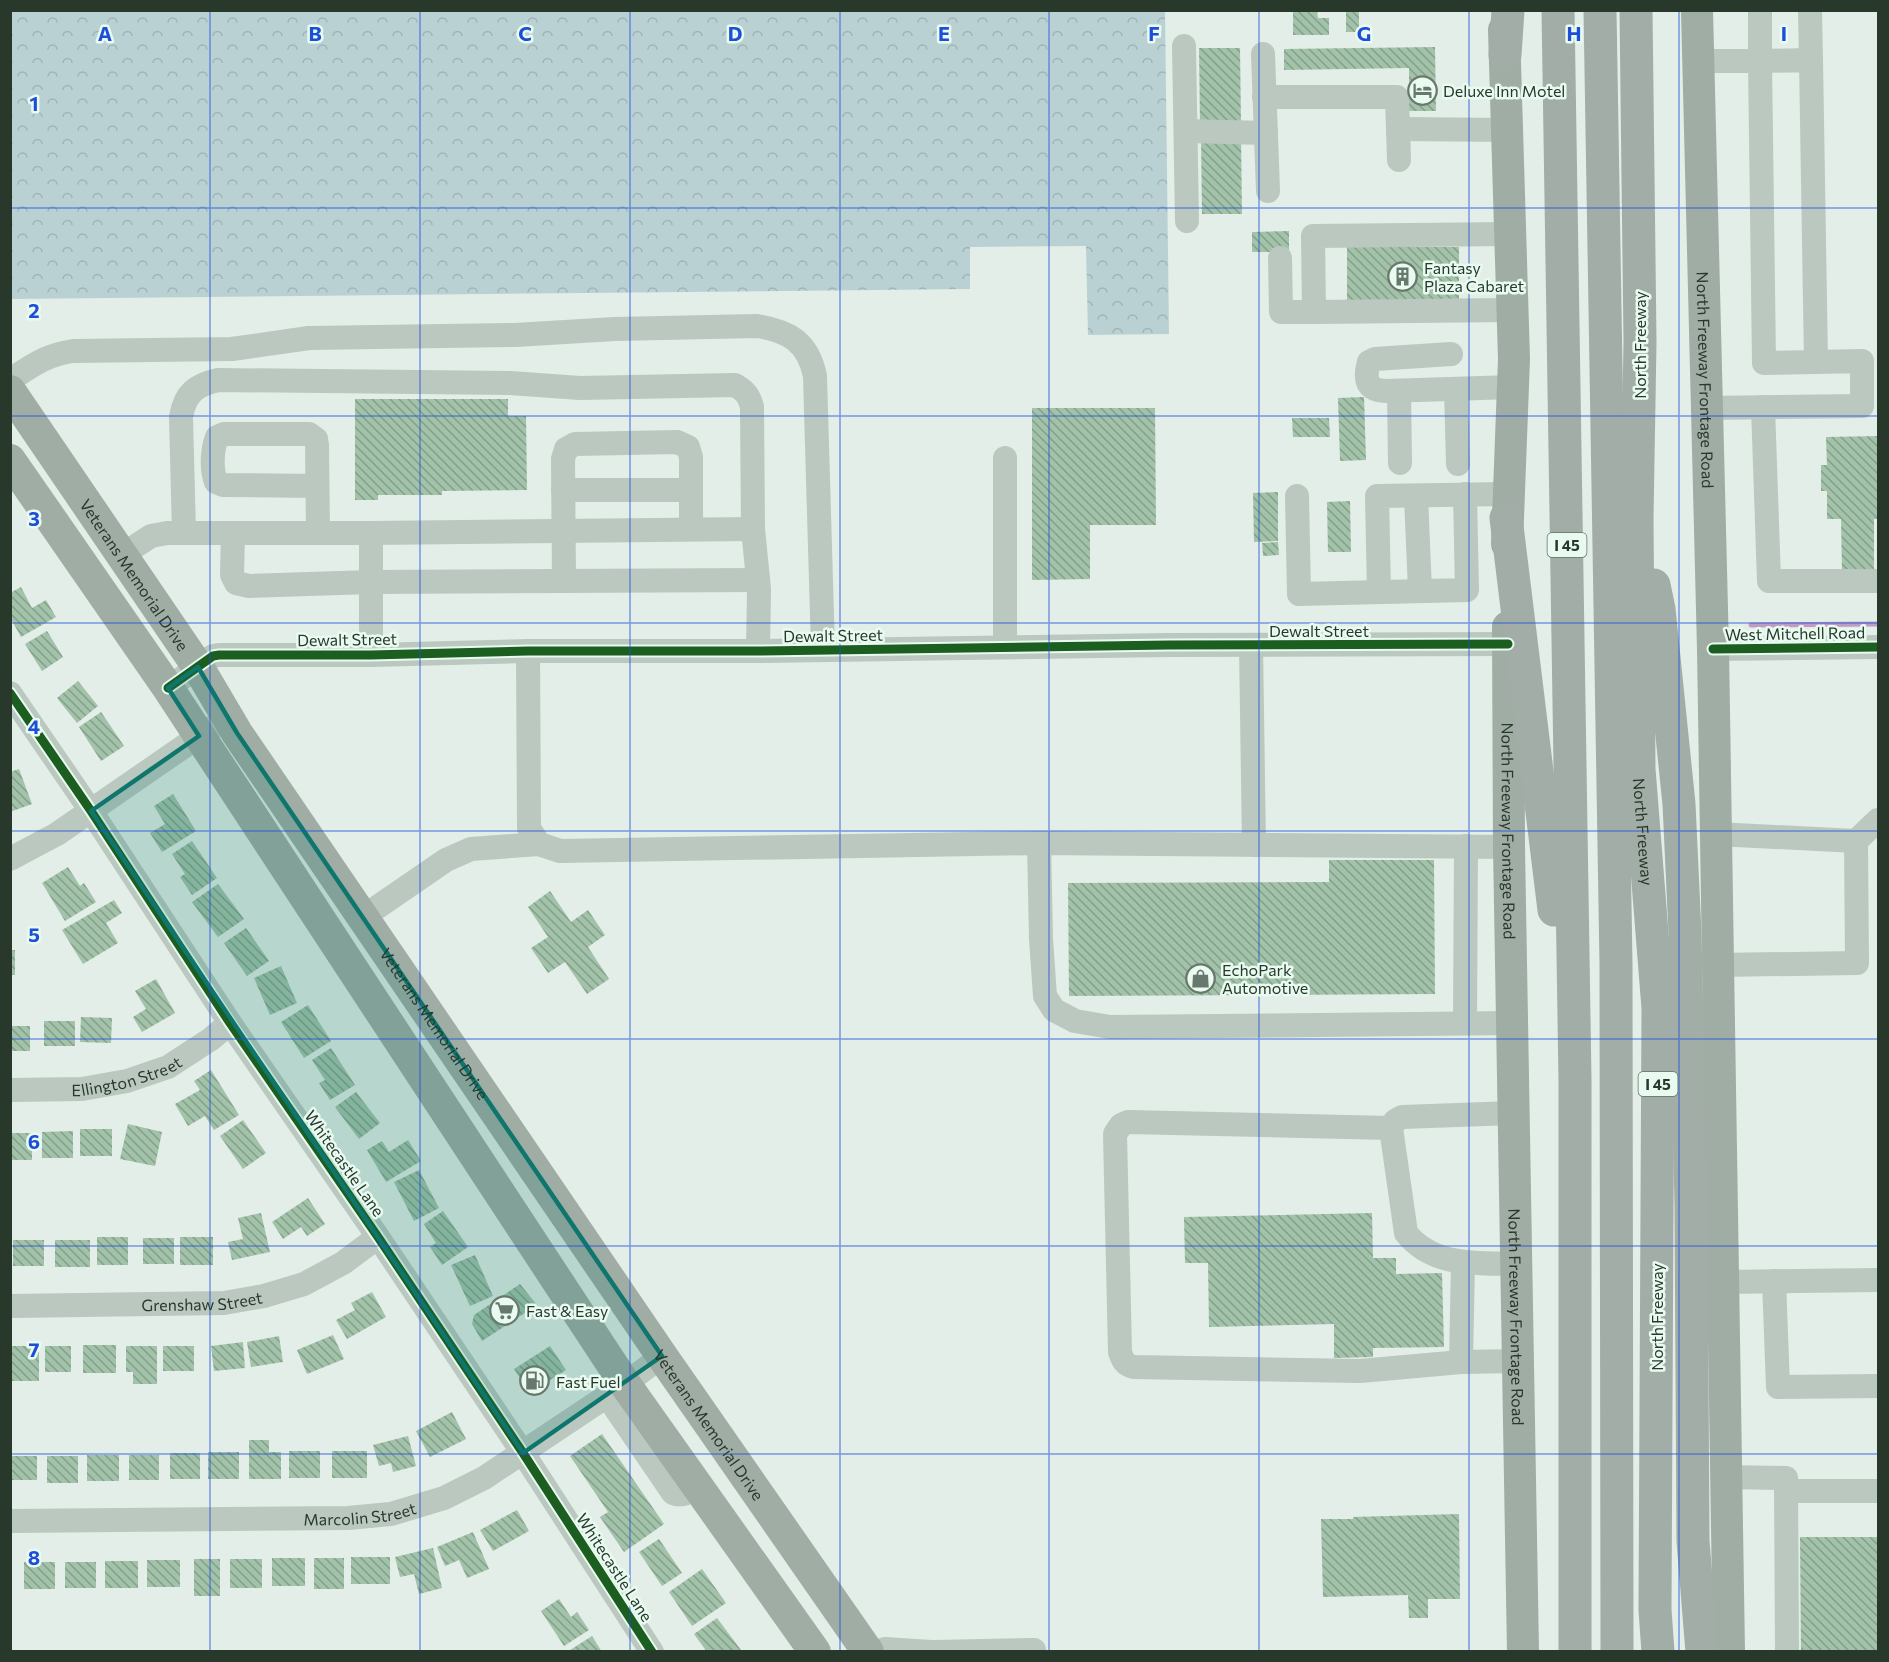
<svg xmlns="http://www.w3.org/2000/svg" width="1889" height="1662" font-family="Commissioner,sans-serif">
<defs>
<pattern id="forest-crowns" width="20" height="18" patternUnits="userSpaceOnUse" patternTransform="scale(1.5)"><rect width="20" height="18" fill="#bad1d4"/><path d="M2 6a3 3 0 1 1 6 0M12 15a3 3 0 1 1 6 0" fill="none" stroke="#a0b4b6"/></pattern>
<pattern id="building-back-hatch" width="6" height="6" patternUnits="userSpaceOnUse" patternTransform="scale(1.5)"><rect width="6" height="6" fill="#a2c3a9"/><path d="M-1 5l2 2M0 0l6 6M5-1l2 2" fill="none" stroke="#849f8a"/></pattern>
</defs>
<rect width="100%" height="100%" fill="#e2eee7"/>
<path fill="url(#forest-crowns)" d="M10,11h1155l4,323 -81,1 -2,-89 -116,1v42l-959,10z"/>
<g fill="none" stroke-linecap="round" stroke-linejoin="round">
<path stroke="#bf9cc3" stroke-width="5" d="M1751,625l127,-1"/>
</g>
<path fill="url(#building-back-hatch)" d="M1293,10h24l1,8h11v17h-36z
M1346,10h13v22h-13z
M1435,47l1,64h-27v-43l-125,2v-21z
M1199,48h41l1,78 -41,1z
M1201,136h40l1,78h-40z
M1289,231v21h-37v-20z
M1347,247h112v59h-112z
M1364,397l2,63 -26,1 -2,-63z
M355,399h153v17h18l1,74 -85,1v4h-64v5h-23z
M1032,408h123l1,117h-66v54l-58,1z
M1292,418h37l1,19h-37z
M1878,436v83h-4v52l-32,1 -1,-53h-14v-28h-6v-26h6l-1,-28z
M1278,492v49l-24,1 -1,-49z
M1350,501l1,51h-23l-1,-50z
M1278,542l1,13 -16,1 -1,-13z
M21,587l11,21 14,-8 10,17 -35,20 -11,-20v-24z
M47,631l16,26 -21,14 -17,-27z
M78,681l20,25 -21,17 -20,-25z
M101,712l23,34 -23,15 -22,-34z
M19,769l13,35 -22,8v-40z
M173,794l23,37 -34,21 -12,-19 15,-9 -11,-18z
M192,841l25,37 -25,17 -12,-18 5,-3 -13,-20z
M1329,860h105l1,134 -366,2 -1,-113 261,-1z
M68,867l12,19 4,-3 12,19 -31,19 -23,-38z
M218,884l26,35 -26,18 -26,-35z
M550,891l21,31 17,-12 17,25 -17,12 21,32 -22,15 -22,-32 -17,11 -17,-25 17,-11 -20,-30z
M114,900l8,13 -16,10 12,20 -35,21 -21,-34z
M246,928l23,33 -22,15 -23,-33z
M10,950h5v25h-5z
M281,966l16,37 -27,12 -16,-37z
M156,979l19,34 -33,19 -9,-15 13,-8 -11,-18z
M308,1005l23,36 -27,17 -23,-36z
M81,1017l31,1 -1,25 -31,-1z
M44,1021h31v25h-31z
M10,1026h20v25h-20z
M331,1048l24,37 -25,15 -11,-17 6,-3 -13,-20z
M211,1070l28,45 -25,15 -9,-14 -17,10 -13,-22 25,-14 -6,-9z
M356,1092l24,31 -21,16 -24,-32z
M243,1120l23,33 -23,16 -23,-33z
M128,1124l34,8 -7,34 -35,-7z
M80,1129h32v27h-32z
M73,1131v27h-31v-26z
M10,1133h22v27h-22z
M408,1140l13,21 -35,21 -19,-32 15,-9 7,11z
M419,1170l20,38 -25,13 -20,-39z
M308,1198l17,26 -18,12 -6,-9 -18,12 -11,-17z
M443,1211l25,36 -26,18 -12,-18 6,-4 -12,-19z
M261,1213l9,39 -38,8 -4,-18 15,-3 -5,-21z
M1372,1213l1,45h23v16l46,-1 2,74 -71,1v9l-39,1v-34l-125,3 -1,-64h-23l-1,-46z
M97,1237h31v28h-31z
M180,1237h33v28h-33z
M143,1238h31v26h-31z
M13,1240h31v26h-31z
M55,1240h35v27h-35z
M475,1255l18,41 -23,10 -19,-41z
M520,1284l17,21 -55,36 -10,-17 2,-9z
M372,1292l14,25 -39,22 -11,-19 19,-10 -4,-7z
M333,1335l11,24 -37,15 -10,-24z
M279,1336l4,26 -32,5 -4,-25z
M243,1342l2,26 -31,3 -3,-25z
M83,1345h33v28h-33z
M10,1346h29v35h-29z
M45,1346h26v26h-26z
M126,1346h31v38h-24v-12h-7z
M163,1346h31v25h-31z
M550,1346l16,24 -36,23 -16,-24z
M452,1412l14,27 -36,18 -14,-26z
M602,1434l62,90 -40,28 -24,-35 8,-5 -38,-56z
M408,1436l8,30 -23,6 -2,-9 -12,3 -6,-21z
M249,1440h20v12h12v27h-32z
M289,1451h31v27h-31z
M332,1451h35v27h-35z
M208,1452h31v27h-31z
M170,1453h30v26h-30z
M87,1455h32v26h-32z
M129,1455h30v25h-30z
M11,1456h26v24h-26z
M47,1456h31v27h-31z
M517,1510l12,21 -36,20 -13,-21z
M1459,1514l1,85h-32v19h-19l-1,-23 -85,2 -2,-78h32v-2z
M473,1532l16,37 -22,9 -8,-18 -14,6 -8,-19z
M1800,1537h78v115h-77z
M659,1539l23,34 -20,13 -23,-34z
M433,1548l9,40 -23,6 -5,-20 -14,3 -5,-20z
M351,1557h39v27h-39z
M272,1558h33v28h-33z
M314,1558h30v31h-30z
M194,1559h26v37h-26z
M230,1559h32v29h-32z
M147,1560h33v27h-33z
M105,1561h33v27h-33z
M24,1562h31v27h-31z
M65,1562h31v26h-31z
M702,1569l24,34 -34,23 -23,-34z
M559,1599l12,18 6,-5 12,18 -25,16 -23,-35z
M717,1618l24,32 -2,2h-32l-13,-18z
M592,1636l10,16h-35z"/>
<g fill="none" stroke-linecap="round" stroke-linejoin="round">
<g stroke="#bac8bf" stroke-width="24">
<path d="M1760,10v51l51,-1 5,302"/>
<path d="M1810,10l1,50"/>
<path d="M1184,46l3,175"/>
<path d="M1263,54l5,137"/>
<path d="M1698,61h62l4,302 98,-2v45l-155,2"/>
<path d="M1264,97h133l2,63"/>
<path d="M1398,129l109,1"/>
<path d="M1186,131l80,2"/>
<path d="M1510,234l-197,2 1,76 198,-2"/>
<path d="M1280,258l1,54h33"/>
<path d="M1451,354l-76,5 -6,3c-5,17 -3,28 17,29l127,-4"/>
<path d="M10,380c23,-15 36,-25 63,-29l159,-2 77,-11 206,-3 100,-6 142,-3c32,5 51,16 58,50l8,274"/>
<path d="M1456,389l2,75"/>
<path d="M1399,391l1,72"/>
<path d="M1763,407l6,174h109"/>
<path d="M1005,458v189"/>
<path d="M317,486l-94,-1 -7,-3c-5,-13 -4,-32 1,-45l7,-3h85l7,5 1,6 1,88"/>
<path d="M563,490h128"/>
<path d="M1297,496l2,98 168,-4 -2,-96"/>
<path d="M1416,496l4,95"/>
<path d="M184,533l-3,-116c4,-24 15,-32 37,-37l292,3 70,5 155,-3c10,6 14,10 17,22l1,122 6,60 -1,62"/>
<path d="M233,533l-1,42 4,8 13,3 122,-4 387,-2"/>
<path d="M371,533v122"/>
<path d="M122,555l29,-19 16,-3h204l382,-4"/>
<path d="M564,581l-1,-122 3,-10 9,-5 102,-2 11,5 3,10v72"/>
<path d="M1379,592l-2,-96 130,-2"/>
<path d="M1251,645l3,200"/>
<path d="M1713,649l165,-2"/>
<path d="M528,651l1,177 10,16 21,7 479,-8 470,4"/>
<path d="M168,688l45,-32 6,-1h152l157,-4h230l411,-6 339,-1"/>
<path d="M10,693l81,118 139,212 148,214 145,216 129,199"/>
<path d="M1716,834l140,7 1,122 -139,2"/>
<path d="M1856,841l22,-21"/>
<path d="M1039,843l2,96 4,57 9,14 21,11 35,6 402,-4"/>
<path d="M10,859l47,-25 142,-98 28,-18"/>
<path d="M363,917l83,-57 25,-11 68,-5"/>
<path d="M1465,1023l1,-177"/>
<path id="s1" d="M10,1090l72,-1 45,-8 41,-14 43,-28 19,-16"/>
<path d="M1513,1113l-111,4 -7,4 -4,7 15,105c27,34 71,30 110,31"/>
<path d="M1391,1128l-263,-6 -7,3 -6,9 5,218c3,9 5,13 14,15l226,4 101,-9"/>
<path d="M1463,1263l-2,99 56,-1"/>
<path d="M1774,1281l4,106 100,-1"/>
<path d="M1723,1282l155,-2"/>
<path id="s2" d="M10,1306l214,-3 40,-7 40,-12 39,-21 35,-26"/>
<path d="M607,1396l66,97c10,4 16,-1 24,-7"/>
<path d="M1726,1477l60,1 1,174"/>
<path d="M1786,1491h92"/>
<path id="s3" d="M10,1521l338,-3 43,-4 53,-16 40,-20 141,-94 37,-28"/>
<path d="M877,1652l8,-3 46,3"/>
<path d="M935,1652l99,-2"/>
</g>
<g stroke="#9fada4" stroke-width="32">
<path id="s4" d="M1697,10l16,639 16,1003"/>
<path d="M1504,30l10,329 -7,185"/>
<path id="s5" d="M10,391l188,276 39,66 425,623 206,296"/>
<path d="M10,460l158,228 457,696 190,268"/>
<path id="s6" d="M1508,627l1,220 14,805"/>
</g>
<g stroke="#a1ada6" stroke-width="33">
<path d="M1558,10l17,1070v572"/>
<path d="M1600,10l16,954 1,688"/>
<path id="s7" d="M1636,10l4,332 -3,176 2,251 19,239 -3,602 3,42"/>
<path d="M1505,55l3,-45"/>
<path d="M1506,518l48,392"/>
<path d="M1654,585l5,24 20,195 6,129 6,272 2,336 9,111"/>
</g>
<defs>
<path id="cycleway" d="M1713,649l165,-2
M168,688l45,-32 6,-1h152l157,-4h230l411,-6 339,-1
M10,693l81,118 139,212 148,214 145,216 129,199"/>
</defs>
<use href="#cycleway" stroke="#e9fbf1" stroke-width="13"/>
<use href="#cycleway" stroke="#1b5e20" stroke-width="9"/>
</g>
<path fill="#0f766e" fill-opacity="0.2" stroke="#0f766e" stroke-width="4.5" stroke-linejoin="round" d="M198,667l39,66 425,623 -139,97 -432,-642 108,-75 -31,-48z"/>
<path fill="none" stroke="#1d4ed8" stroke-width="1.5" stroke-opacity="0.55" d="M210,10v1642M420,10v1642M630,10v1642M840,10v1642M1049,10v1642M1259,10v1642M1469,10v1642M1679,10v1642M10,208h1868M10,416h1868M10,623h1868M10,831h1868M10,1039h1868M10,1246h1868M10,1454h1868"/>
<defs>
<symbol id="hotel-ring" viewBox="-11 -11 22 22"><circle r="9.5" fill="#e9fbf1" stroke="#69786d" stroke-width="1.5"/><path d="M-6-4.5h1.5V1H6V5H4.5V3h-9V5H-6ZM-4 0a1.8 1.8 0 1 1 3.6 0ZM.5 0V-2.5h3Q6-2.5 6 0Z" fill="#69786d"/></symbol>
<symbol id="building-ring" viewBox="-11 -11 22 22"><circle r="9.5" fill="#e9fbf1" stroke="#69786d" stroke-width="1.5"/><path d="M-4-6H4V6H1V3H-1V6H-4ZM-2.5-4.3h1.7v1.8h-1.7ZM.8-4.3h1.7v1.8H.8ZM-2.5-1h1.7V.8h-1.7ZM.8-1h1.7V.8H.8Z" fill="#69786d"/></symbol>
<symbol id="shop-ring" viewBox="-11 -11 22 22"><circle r="9.5" fill="#e9fbf1" stroke="#69786d" stroke-width="1.5"/><path d="M-5-2.5h2.3a2.7 3.5 0 0 1 5.4 0H5L5.5 6h-11ZM-1.5-2.5h3a1.5 2.3 0 0 0-3 0Z" fill="#69786d"/></symbol>
<symbol id="supermarket-ring" viewBox="-11 -11 22 22"><circle r="9.5" fill="#e9fbf1" stroke="#69786d" stroke-width="1.5"/><path d="M-6-5.5h2.5l.6 2H6L4.5 2H-2.5L-4.4-4H-6ZM-1.5 3.2a1.3 1.3 0 1 0 .1 0ZM3 3.2a1.3 1.3 0 1 0 .1 0Z" fill="#69786d"/></symbol>
<symbol id="fuel-ring" viewBox="-11 -11 22 22"><circle r="9.5" fill="#e9fbf1" stroke="#69786d" stroke-width="1.5"/><path d="M-5.5-6h7V0h2V4h1.3V-2.5L3-4.5l.8-.8L6-3V5H2.5V1h-1V6h-7ZM-4.2-4.7v3.2H.2V-4.7Z" fill="#69786d"/></symbol>
</defs>
<g fill-rule="evenodd">
<use href="#hotel-ring" x="1406" y="74" width="33" height="33"/>
<use href="#building-ring" x="1386" y="260" width="33" height="33"/>
<use href="#shop-ring" x="1184" y="962" width="33" height="33"/>
<use href="#supermarket-ring" x="488" y="1294" width="33" height="33"/>
<use href="#fuel-ring" x="518" y="1364" width="33" height="33"/>
</g>
<g text-anchor="middle" dominant-baseline="central" stroke-width="5" stroke-linejoin="round" paint-order="stroke">
<g fill="#e9fbf1" stroke="#627367" stroke-width="1.5">
<rect x="1547.5" y="533" width="39" height="24" rx="4.5"/>
<rect x="1638.5" y="1072" width="39" height="24" rx="4.5"/>
</g>
<g font-size="15" font-weight="bold" fill="#28392c">
<text x="1567" y="545">I 45</text>
<text x="1658" y="1084">I 45</text>
</g>
<g font-size="16" fill="#28392c" stroke="#e9fbf1" text-anchor="start">
<text x="1443" y="90">Deluxe Inn Motel</text>
<text x="1424" y="267">Fantasy<tspan x="1424" dy="18">Plaza Cabaret</tspan></text>
<text x="1222" y="969">EchoPark<tspan x="1222" dy="18">Automotive</tspan></text>
<text x="526" y="1310">Fast &amp; Easy</text>
<text x="556" y="1381">Fast Fuel</text>
</g>
<g font-size="16" fill="#28392c" stroke="#e9fbf1">
<text transform="translate(1639 345) rotate(-90)">North Freeway</text>
<text stroke="none"><textPath href="#s4" startOffset="370">North Freeway Frontage Road</textPath></text>
<text stroke="none"><textPath href="#s5" startOffset="222">Veterans Memorial Drive</textPath></text>
<text x="1319" y="630">Dewalt Street</text>
<text transform="translate(1795 633) rotate(-1)">West Mitchell Road</text>
<text transform="translate(833 635) rotate(-1)">Dewalt Street</text>
<text transform="translate(347 639) rotate(-1)">Dewalt Street</text>
<text stroke="none"><textPath href="#s6" startOffset="204">North Freeway Frontage Road</textPath></text>
<text stroke="none"><textPath href="#s7" startOffset="822">North Freeway</textPath></text>
<text stroke="none"><textPath href="#s5" startOffset="762">Veterans Memorial Drive</textPath></text>
<text stroke="none"><textPath href="#s1" startOffset="118">Ellington Street</textPath></text>
<text transform="translate(345 1163) rotate(55)">Whitecastle Lane</text>
<text stroke="none"><textPath href="#s2" startOffset="192">Grenshaw Street</textPath></text>
<text stroke="none"><textPath href="#s6" startOffset="690">North Freeway Frontage Road</textPath></text>
<text transform="translate(1656 1317) rotate(-90)">North Freeway</text>
<text stroke="none"><textPath href="#s5" startOffset="1248">Veterans Memorial Drive</textPath></text>
<text stroke="none"><textPath href="#s3" startOffset="350">Marcolin Street</textPath></text>
<text transform="translate(615 1567) rotate(57)">Whitecastle Lane</text>
</g>
</g>
<g font-size="20" text-anchor="middle" font-weight="bold" fill="#1d4ed8" stroke="#e9fbf1" stroke-width="5" stroke-linejoin="round" paint-order="stroke">
<text x="105" y="41">A</text>
<text x="315" y="41">B</text>
<text x="525" y="41">C</text>
<text x="735" y="41">D</text>
<text x="944" y="41">E</text>
<text x="1154" y="41">F</text>
<text x="1364" y="41">G</text>
<text x="1574" y="41">H</text>
<text x="1784" y="41">I</text>
<text x="34" y="111">1</text>
<text x="34" y="318">2</text>
<text x="34" y="526">3</text>
<text x="34" y="734">4</text>
<text x="34" y="942">5</text>
<text x="34" y="1149">6</text>
<text x="34" y="1357">7</text>
<text x="34" y="1565">8</text>
</g>
<rect width="1889" height="1662" fill="none" stroke="#28392c" stroke-width="24"/>
</svg>
